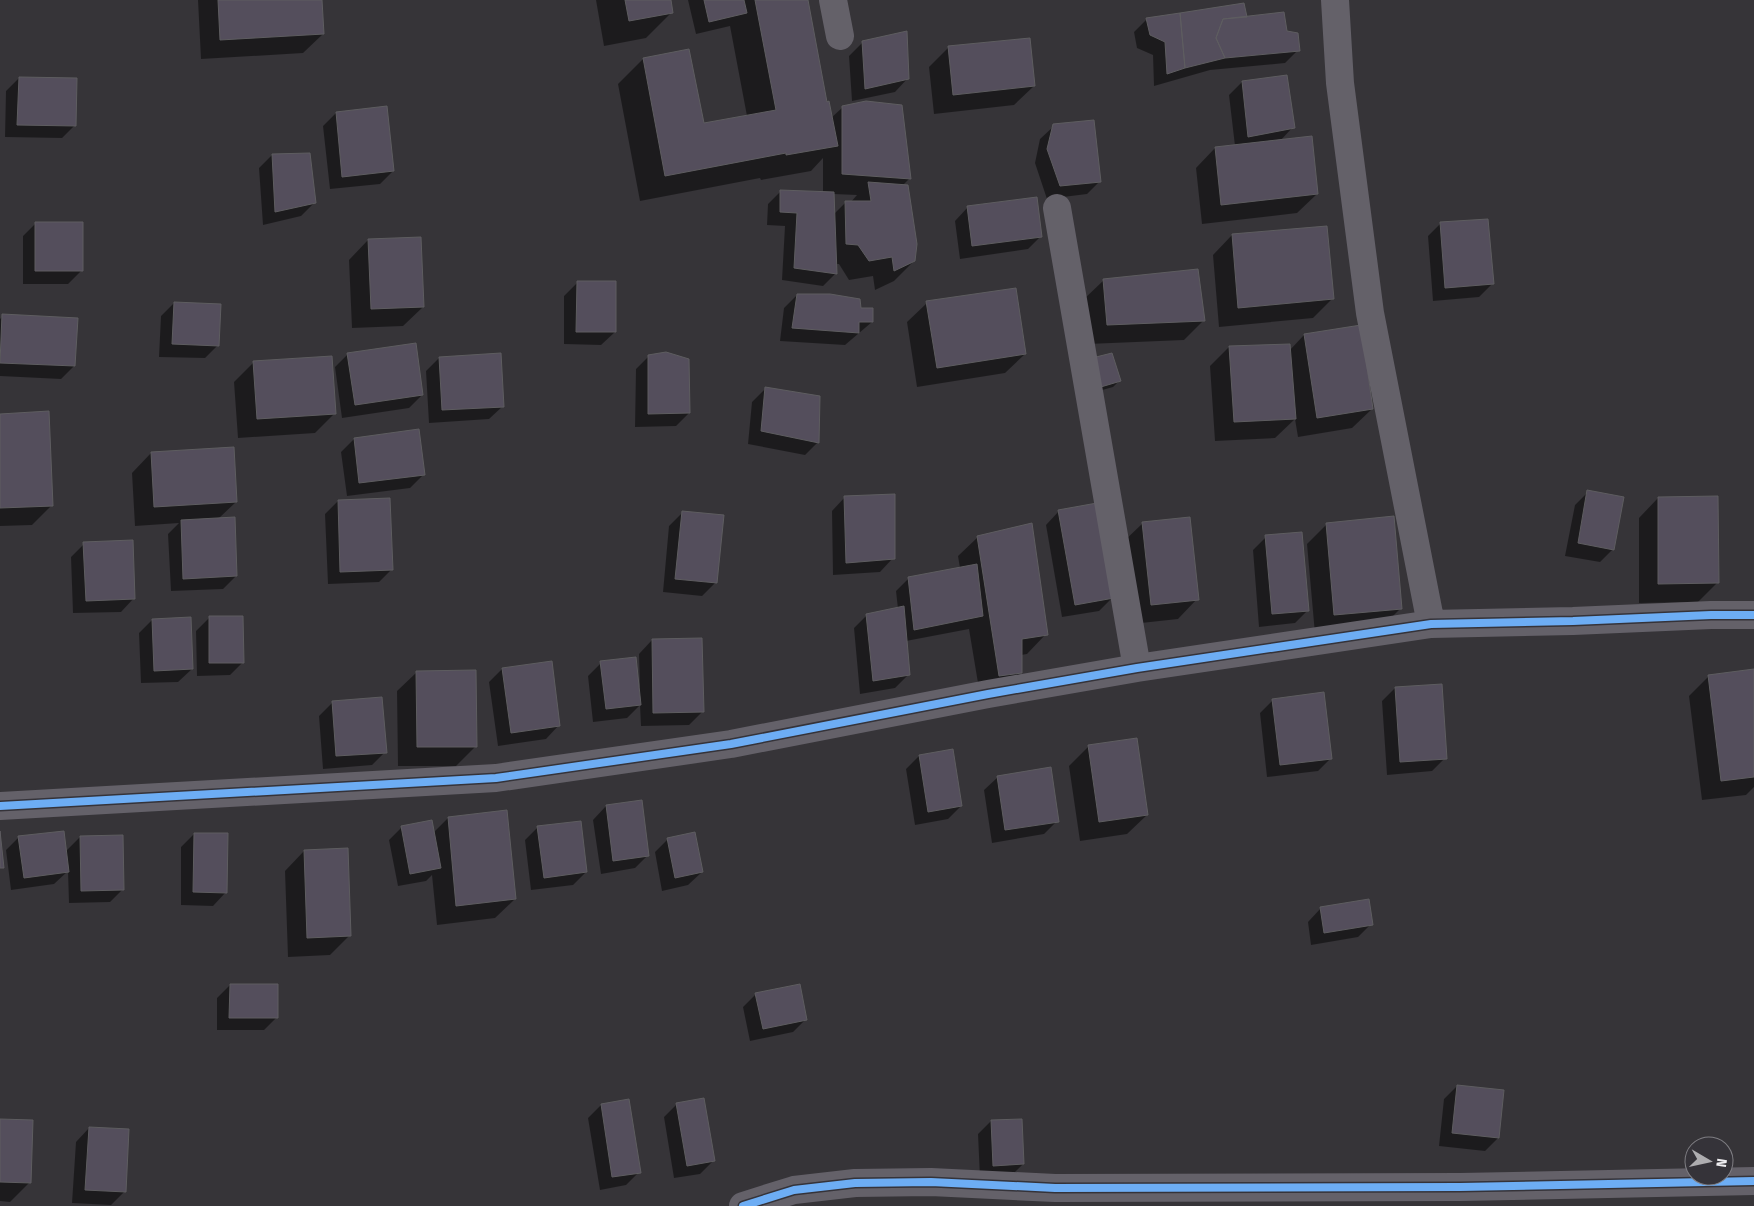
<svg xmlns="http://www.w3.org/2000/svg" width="1754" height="1206" font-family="'Fira Sans Condensed',sans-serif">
<rect width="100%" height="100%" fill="#363438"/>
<path fill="#0007" fill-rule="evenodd" d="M198,0h123l2,34 -20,19 -102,6z
M596,0h74l2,12 -26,26 -42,8z
M688,0h118l20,103 5,15 12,-11 67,71 -8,8 12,75 -20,20 -19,9 -2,-14 -24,4 -10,-16h-3v9l-13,13 -41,-6 3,-54 -18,-1 1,-21 13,-13 42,1v-34l-12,13 -50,9 -1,-2 -120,23 -22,-117 25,-25 60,66 44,-9 -17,-90 -34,8zM833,194l24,1 -7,8h-5l-11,11z
M1246,18l40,14 12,18 -13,13 -75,7 -56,16 -1,-31 -16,-7 -3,-16 13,-13z
M862,43l46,35 -13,14 -43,9 -3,-45z
M948,48l86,38 -20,19 -80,9 -5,-47z
M19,78l56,47 -13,13 -57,-1 1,-46z
M1242,82l51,45 -13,14 37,53 -20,19 -95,11 -6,-56 19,-20 20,-2 -6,-51z
M336,113l57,58 -13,13 -50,5 -7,-63z
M1054,126l46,55 -13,13 -40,5 -12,-36 5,-24z
M272,155l42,48 -13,13 -38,9 -4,-57z
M968,207l73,29 -13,13 -68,10 -5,-38z
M36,223l45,48 -13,13h-45v-48z
M1441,223l51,61 -13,13 -46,4 -5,-65z
M1232,235l100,64 -19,19 -94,9 -6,-72z
M368,240l55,67 -20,19 -51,2 -3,-68z
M1104,280l100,40 -20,20 -96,4 -4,-45z
M577,283l38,49 -14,13 -37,-1v-48z
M797,295l63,14 12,13 -27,23 -65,-4 4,-33z
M174,303l44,42 -13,13 -46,-1 2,-41z
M927,303l98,51 -20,19 -88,14 -10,-65z
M3,316l71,50 -13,13 -61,-3v-57z
M1304,335l68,74 -20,19 -54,9 -3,-18 -20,19 -60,3 -5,-75 19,-19 60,4z
M348,354l74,41 -13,13 -67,10 -7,-51z
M649,356l40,57 -13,13 -41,1 1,-58z
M439,358l64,48 -14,13 -60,4 -3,-52z
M1088,360l31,21 -6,6 -25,7z
M253,363l82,50 -20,20 -77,5 -4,-56z
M765,389l53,53 -13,13 -57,-11 4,-42z
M0,415l52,90 -20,20 -32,1z
M354,439l70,35 -14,14 -63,8 -6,-44z
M151,453l85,49 -18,17 18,57 -13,13 -52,2 -3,-57 11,-11 -44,3 -3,-53z
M1588,492l25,57 -13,13 -35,-6 10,-51z
M845,497l48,61 -13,14 -47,3 -1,-64z
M1658,498l59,85 -19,19 -59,1v-85z
M338,501l54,68 -13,13 -51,2 -3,-70z
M1059,511l53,87 -13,13 -37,6 -16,-92z
M682,513l33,70 -13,13 -39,-4 6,-66z
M1143,523l54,76 -19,20 -46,5 -9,-82z
M1327,524l74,84 -20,20 -66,6 -8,-90z
M978,537l68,97 -19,20 -6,1v18l-19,19 -22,3 -11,-66 -63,12 2,34 -13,13 -35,6 -6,-66 13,-13 31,-6 -2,-18 13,-13 51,-10 -2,-12z
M1266,537l42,73 -13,13 -36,4 -6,-77z
M84,544l50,54 -13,14 -48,1 -2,-56z
M209,618l34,44 -13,13 -33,1 -1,-45z
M152,620l40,49 -14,13 -37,1 -2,-50z
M652,640l50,72 -13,13 -48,1 -1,-21 -13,13 -34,4 -5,-46 13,-13 39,24 -1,-33z
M502,669l57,56 -13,14 -48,7 -9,-64z
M417,672l59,74 -20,20h-58l-1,-75z
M1709,676l45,2v109l-8,8 -44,5 -13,-104z
M1395,688l50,70 -13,13 -45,4 -5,-74z
M1273,700l58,58 -13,13 -51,6 -7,-64z
M332,703l53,49 -13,13 -49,4 -4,-53z
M1089,746l58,69 -20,19 -47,7 -11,-75z
M952,751l9,55 -13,13 -33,6 -9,-56 13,-13z
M998,777l59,44 -13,13 -52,9 -8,-53z
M606,806l42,49 -13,13 -34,6 -8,-54z
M448,818l67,81 -20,19 -58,7 -5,-50 -6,6 -28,5 -9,-46 13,-13 31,6z
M538,827l48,45 -13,13 -42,5 -6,-50z
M194,834l32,58 -13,14 -32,-1v-58z
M19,837l46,15 15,-15 43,52 -13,13 -41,1 -1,-32 -14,13 -43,6 -5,-40z
M668,839l34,33 -14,13 -26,6 -7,-39z
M304,851l46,84 -20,20 -42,2 -3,-86z
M1321,908l50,16 -13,13 -47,8 -3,-23z
M230,985l47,32 -13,13h-47v-32z
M756,994l50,25 -13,13 -43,9 -7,-34z
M1457,1086l46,5 -5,47 -13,13 -46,-5 5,-47z
M677,1104l36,57 -13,13 -26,4 -10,-61z
M601,1105l38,67 -13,13 -26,5 -12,-72z
M0,1121l30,61 -20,20 -10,-1z
M991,1121l32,43 -13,13 -30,1 -2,-44z
M89,1128l35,64 -13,13 -39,-2 4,-61z"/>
<path fill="#544e5c" stroke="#5e5d60" d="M218,0h104l2,34 -104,6z
M625,0h46l2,13 -44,8z
M704,0h40l3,13 -38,9z
M755,0h53l19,102 2,-1 9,45 -52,9v-2l-121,23 -22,-118 46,-9 15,74 72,-13z
M1244,3l3,14 -24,2 -7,19 9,20 -40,10 -5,-55z
M1284,12l3,19 11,2 2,18 -75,7 -9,-20 7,-19z
M1180,13l5,55 -18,6 -2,-32 -15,-7 -4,-17z
M907,31l2,48 -44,10 -3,-48z
M1030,38l5,48 -82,9 -5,-49z
M1287,75l8,53 -47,9 -6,-56z
M19,77l58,1 -1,48 -59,-1z
M866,101l36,4 9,74 -69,-5v-68z
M387,106l7,65 -52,6 -6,-65z
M1094,120l7,62 -41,4 -13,-37 6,-25z
M1312,136l6,58 -97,11 -6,-58z
M310,153l6,50 -41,9 -3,-58z
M868,182l40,3 9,59 -2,17 -21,10 -2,-14 -23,4 -11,-16 -12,-1 -1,-43h26z
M780,190l54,2 3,82 -43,-6 3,-55 -17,-1z
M1037,197l5,40 -70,9 -5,-40z
M1488,219l6,65 -49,4 -5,-66z
M35,222h48v49h-48z
M1327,226l7,73 -96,9 -6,-74z
M421,237l3,70 -53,2 -3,-70z
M1198,269l7,52 -98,4 -4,-46z
M577,281h39v51h-40z
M1016,288l10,66 -89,14 -11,-67z
M797,294h33l30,5 1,9h12v14h-14v11l-67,-5z
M174,302l47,2 -2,42 -47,-2z
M2,314l76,4 -3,48 -75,-3z
M1361,325l12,84 -56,9 -13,-84z
M416,343l7,52 -68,10 -8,-52z
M1290,344l6,75 -62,3 -5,-76z
M666,352l23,7 1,54 -42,1v-59z
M501,353l3,54 -62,3 -3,-53z
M1112,353l9,28 -27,8 -6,-30z
M332,356l4,58 -79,5 -4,-58z
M765,387l55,9 -1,47 -58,-12z
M49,411l4,95 -53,2v-94z
M419,429l6,46 -66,8 -5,-45z
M234,447l3,55 -83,5 -3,-55z
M1587,490l37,7 -10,53 -36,-7z
M895,494v65l-49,4 -2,-67z
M1718,496l1,87 -61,1v-87z
M390,498l3,72 -53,2 -2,-72z
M1097,503l17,95 -39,7 -17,-95z
M682,511l42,4 -7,68 -42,-4z
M1394,516l8,93 -68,6 -8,-92z
M235,517l2,59 -54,3 -2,-59z
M1190,517l9,83 -48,5 -9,-83z
M1032,523l16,112 -26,4v34l-23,3 -22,-140z
M1302,532l7,79 -37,3 -7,-79z
M133,540l2,59 -49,2 -3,-59z
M977,564l6,52 -69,14 -6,-53z
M904,606l6,69 -37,6 -7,-67z
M209,616h34l1,47h-35z
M191,617l2,52 -39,2 -2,-52z
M702,638l2,74 -51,1 -1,-74z
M636,657l5,48 -35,4 -6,-48z
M552,661l8,65 -49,7 -9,-65z
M1754,669v108l-33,4 -13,-106z
M476,670l1,77h-60l-1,-76z
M1442,684l5,75 -47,3 -5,-75z
M1324,692l8,67 -52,6 -8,-66z
M382,697l5,56 -51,3 -4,-55z
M1137,738l11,77 -49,7 -11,-77z
M953,749l9,57 -34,6 -9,-57z
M1051,767l8,55 -54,8 -8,-54z
M642,800l7,56 -36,5 -7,-56z
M507,810l9,89 -60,7 -8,-89z
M432,820l9,48 -31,6 -9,-48z
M581,821l6,51 -43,6 -7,-52z
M0,831l4,37h-4z
M64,831l5,41 -45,6 -6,-42z
M695,832l8,40 -28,6 -8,-40z
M194,833h34l-1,60 -34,-1z
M123,835l1,55 -43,1 -1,-55z
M348,848l3,88 -44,2 -3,-88z
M1369,899l4,26 -49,8 -4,-26z
M230,984h48v34h-49z
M800,984l7,36 -44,9 -8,-36z
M1457,1085l47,5 -5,48 -47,-5z
M704,1098l11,63 -28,5 -11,-63z
M629,1099l12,74 -29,4 -11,-73z
M0,1119l33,1 -2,63 -31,-1z
M1022,1119l2,45 -31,2 -2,-46z
M89,1127l40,2 -3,63 -41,-2z"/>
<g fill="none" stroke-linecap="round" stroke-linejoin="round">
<path stroke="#646169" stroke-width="28" d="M833,0l7,36
M1335,0l5,83 30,230 61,311
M1057,208l80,460
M0,806l496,-28 235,-34 257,-50 149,-26 294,-44 142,-3 138,-6h43
M743,1206l51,-16 61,-7 76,-1 124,6 405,-1 294,-6"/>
<defs>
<path id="cycleway" d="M0,806l496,-28 235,-34 257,-50 149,-26 294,-44 142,-3 138,-6h43
M743,1206l51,-16 61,-7 76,-1 124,6 405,-1 294,-6"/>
</defs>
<use href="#cycleway" stroke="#353339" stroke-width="11"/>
<use href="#cycleway" stroke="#6dadf4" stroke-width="8"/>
</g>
<g transform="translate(1709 1161) rotate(99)"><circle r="24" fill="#353339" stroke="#7f7e83"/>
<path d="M0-4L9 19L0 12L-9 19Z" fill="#aeadb0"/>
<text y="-8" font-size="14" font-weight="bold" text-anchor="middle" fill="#efeef1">N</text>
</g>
</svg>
